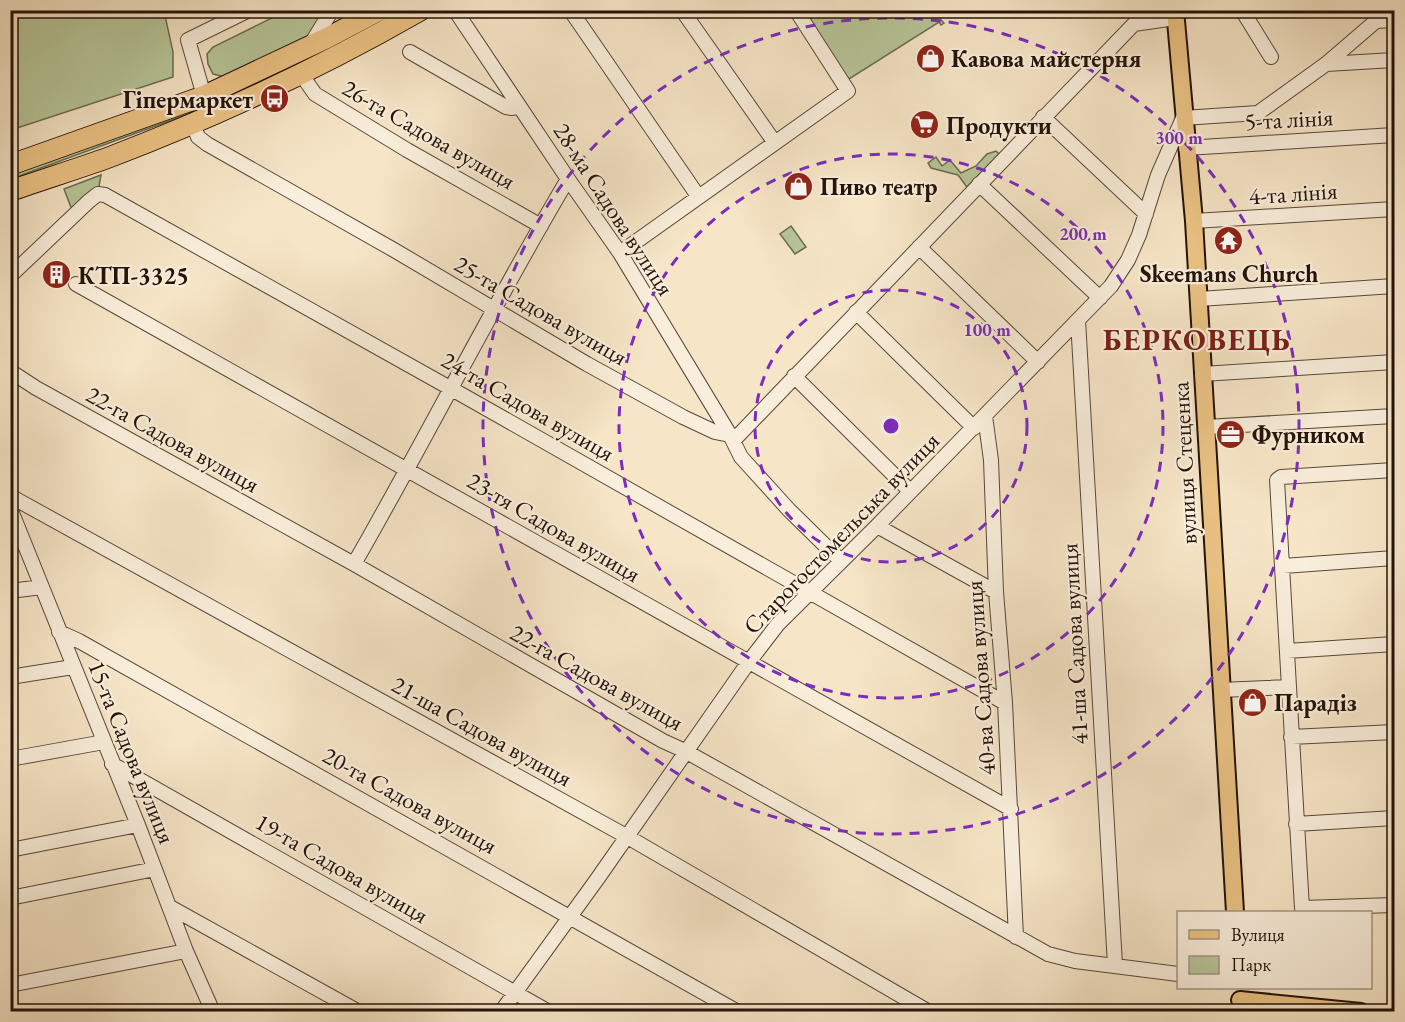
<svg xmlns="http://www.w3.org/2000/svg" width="1405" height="1022" font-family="'EB Garamond',serif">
<rect width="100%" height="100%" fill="#f6e5c7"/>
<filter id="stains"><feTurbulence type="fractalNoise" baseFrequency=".00333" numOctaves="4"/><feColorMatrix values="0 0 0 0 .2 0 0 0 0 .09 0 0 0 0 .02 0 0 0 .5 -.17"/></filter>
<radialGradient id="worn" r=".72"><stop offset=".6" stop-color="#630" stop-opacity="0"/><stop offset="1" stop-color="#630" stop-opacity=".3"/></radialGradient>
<path fill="#b7c699" stroke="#6d6c50" stroke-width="1.5" d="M10,11h154l9,41v25l-162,53z
M286,11h39l-18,28 -82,38 -12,-3 -5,-10 -1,-10 6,-7z
M798,11h135l11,12 -3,2 -2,-3 -90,57 -4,-5 -2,1z
M192,109l-4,5 -177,65v-5z
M996,151l3,3 -32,33 -9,-12 -27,-7 -3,-5 8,-6 6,9 8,-6 11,13 15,-7 11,-12z
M101,175l-2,11 -27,24 -8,-21z
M791,226l15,21 -11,7 -15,-20z"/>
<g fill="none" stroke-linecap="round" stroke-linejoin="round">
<defs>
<path id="minor" d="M455,10l113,169 52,74 110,182
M682,10l93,133
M1242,10l29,47
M571,11l127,185
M311,44l21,-34
M410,52l96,55 6,1 7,-2
M1326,64l68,-4
M301,74l14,20 92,56 134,76
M206,103l-18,-63 61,-30
M1043,117l103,97
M193,124l5,13 9,7 187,106 193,114 96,53 32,15 15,3 11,22 48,53 52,51
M1186,148l208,-13
M979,184l121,114
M1194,221l200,-12
M919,247l119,115
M620,253l228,-162 -52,-81
M10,276l79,-75 9,-7 7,1 345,193 555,315
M76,284l935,525
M1199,299l195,-13
M856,312l118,116
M1078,320l37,645
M10,371l26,17 318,176 309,177 22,10 363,203 27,7 103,13
M1202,374l192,-12
M794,376l116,115
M985,416l6,44 5,132 9,111 11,234
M1206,427l188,-11
M733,441l401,-417 41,-6
M10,496l616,340 303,176
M10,508l128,317 48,126 27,61
M877,526l119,66
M354,564c73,-127 139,-259 214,-385
M1283,566l111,-8
M10,591l32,-4
M59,632l20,9 659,371
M1287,651l107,-7
M10,677l63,-10
M1289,687l-12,-207 4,-3 113,-7
M1221,690l68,-3 13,221 92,-3
M1291,737l103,-5
M10,759l94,-17
M112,764l437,248
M1296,824l98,-6
M10,850l128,-25
M10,898l145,-29
M170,907l189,105
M10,985l176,-34
M501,1012l97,-134 150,-215 30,-39 99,-98 234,-240 17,-26 11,-25 19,-60 25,-57 75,-5 68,-49 50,-43 18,-1"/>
<path id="major" d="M1175,10l19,211 41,691
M1240,1000l121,12"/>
<path id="highway" d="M10,165l194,-69 123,-58 53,-28
M10,191c34,-12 67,-22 100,-34 107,-41 212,-90 311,-147"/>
</defs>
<use href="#minor" stroke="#584838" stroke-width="16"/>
<use href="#major" stroke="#231308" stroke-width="20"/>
<use href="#highway" stroke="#231308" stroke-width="22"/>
<use href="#minor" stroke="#f9eedb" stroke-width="14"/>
<use href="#major" stroke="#ebc284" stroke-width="16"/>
<use href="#highway" stroke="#ebc284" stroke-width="20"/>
</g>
<g fill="none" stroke="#7b2cbf" stroke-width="3" stroke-dasharray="10 8">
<circle cx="891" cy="426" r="136"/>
<circle cx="891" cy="426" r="272"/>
<circle cx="891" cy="426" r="408"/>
</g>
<defs>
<symbol id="shop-disc" viewBox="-11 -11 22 22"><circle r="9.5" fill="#8f2418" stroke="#f9eedb"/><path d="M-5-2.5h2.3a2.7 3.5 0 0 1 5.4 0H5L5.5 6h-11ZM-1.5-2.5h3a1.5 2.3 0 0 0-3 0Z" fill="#fff"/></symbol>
<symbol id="bus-disc" viewBox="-11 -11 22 22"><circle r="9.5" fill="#8f2418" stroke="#f9eedb"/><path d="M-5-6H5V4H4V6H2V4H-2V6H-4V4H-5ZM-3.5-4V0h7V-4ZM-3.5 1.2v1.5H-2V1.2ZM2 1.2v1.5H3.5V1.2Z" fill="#fff"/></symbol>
<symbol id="supermarket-disc" viewBox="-11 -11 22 22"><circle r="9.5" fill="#8f2418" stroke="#f9eedb"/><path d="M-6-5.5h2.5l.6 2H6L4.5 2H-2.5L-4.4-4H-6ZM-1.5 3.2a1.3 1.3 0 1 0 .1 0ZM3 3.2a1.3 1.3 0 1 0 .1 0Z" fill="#fff"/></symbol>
<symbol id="temple-disc" viewBox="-11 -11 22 22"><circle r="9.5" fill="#8f2418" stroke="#f9eedb"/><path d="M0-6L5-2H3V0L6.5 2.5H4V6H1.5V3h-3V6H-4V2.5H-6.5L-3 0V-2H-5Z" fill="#fff"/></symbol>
<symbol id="building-disc" viewBox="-11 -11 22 22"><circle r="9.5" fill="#8f2418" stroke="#f9eedb"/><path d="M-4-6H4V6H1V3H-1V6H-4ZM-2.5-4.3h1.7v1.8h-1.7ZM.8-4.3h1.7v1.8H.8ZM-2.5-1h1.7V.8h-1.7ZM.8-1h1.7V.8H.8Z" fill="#fff"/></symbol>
<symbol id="office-disc" viewBox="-11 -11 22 22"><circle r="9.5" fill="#8f2418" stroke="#f9eedb"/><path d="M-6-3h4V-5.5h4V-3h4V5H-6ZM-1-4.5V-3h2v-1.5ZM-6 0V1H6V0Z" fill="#fff"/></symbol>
</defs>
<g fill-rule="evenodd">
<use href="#shop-disc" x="914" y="42" width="33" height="33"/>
<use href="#bus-disc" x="258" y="82" width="33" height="33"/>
<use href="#supermarket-disc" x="908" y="108" width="33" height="33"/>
<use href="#shop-disc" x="782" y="170" width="33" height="33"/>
<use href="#temple-disc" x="1212" y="224" width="33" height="33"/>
<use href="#building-disc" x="40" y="258" width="33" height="33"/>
<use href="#office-disc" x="1214" y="418" width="33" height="33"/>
<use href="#shop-disc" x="1236" y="686" width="33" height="33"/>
</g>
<g text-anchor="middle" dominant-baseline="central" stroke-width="4.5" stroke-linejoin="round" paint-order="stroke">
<g font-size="24" font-weight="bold" fill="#231308" stroke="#f9eedb" text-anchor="start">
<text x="951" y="58">Кавова майстерня</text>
<text x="253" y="99" text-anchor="end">Гіпермаркет</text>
<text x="946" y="125">Продукти</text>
<text x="820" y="186">Пиво театр</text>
<text x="1229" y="273" text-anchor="middle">Skeemans Church</text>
<text x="78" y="275">КТП-3325</text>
<text x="1252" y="434">Фурником</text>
<text x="1274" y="702">Парадіз</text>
</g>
<g font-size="24" fill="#231308" stroke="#f9eedb">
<text transform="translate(1289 119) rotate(-3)">5-та лінія</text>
<text transform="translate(429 134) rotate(30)">26-та Садова вулиця</text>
<text transform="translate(1293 193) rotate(-4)">4-та лінія</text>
<text transform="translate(614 209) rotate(57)">28-ма Садова вулиця</text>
<text transform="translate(541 310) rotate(30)">25-та Садова вулиця</text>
<text transform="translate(528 406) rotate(30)">24-та Садова вулиця</text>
<text transform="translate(173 439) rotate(29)">22-га Садова вулиця</text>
<text transform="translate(1184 463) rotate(-93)">вулиця Стеценка</text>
<text transform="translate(554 527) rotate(30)">23-тя Садова вулиця</text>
<text transform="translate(841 533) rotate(-46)">Старогостомельська вулиця</text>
<text transform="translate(1074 644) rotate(-93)">41-ша Садова вулиця</text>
<text transform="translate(597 677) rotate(29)">22-га Садова вулиця</text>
<text transform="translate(980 678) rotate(-94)">40-ва Садова вулиця</text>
<text transform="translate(482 731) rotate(29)">21-ша Садова вулиця</text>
<text transform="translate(132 752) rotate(68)">15-та Садова вулиця</text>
<text transform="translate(410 800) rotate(29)">20-та Садова вулиця</text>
<text transform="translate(342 868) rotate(30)">19-та Садова вулиця</text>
</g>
<g font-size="30" font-weight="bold" letter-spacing="1.5" fill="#7a1f14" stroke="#f9eedb">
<text x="1197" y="339">БЕРКОВЕЦЬ</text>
</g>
</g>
<circle cx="891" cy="426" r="9" fill="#7b2cbf" stroke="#f9eedb" stroke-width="3"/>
<g font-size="18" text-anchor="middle" font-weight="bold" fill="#7b2cbf" stroke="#f9eedb" stroke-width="4.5" stroke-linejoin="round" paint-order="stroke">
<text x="1179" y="144">300 m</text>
<text x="1083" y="240">200 m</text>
<text x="987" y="336">100 m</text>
</g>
<rect width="1405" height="1022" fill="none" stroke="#f6e5c7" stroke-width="36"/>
<rect x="12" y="12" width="1381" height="998" fill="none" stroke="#231308" stroke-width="3"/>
<rect x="18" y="18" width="1369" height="986" fill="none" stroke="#231308" stroke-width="1.5"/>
<rect x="1177" y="911" width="195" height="78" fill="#f9eedb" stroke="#a39687" stroke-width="1.5"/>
<rect x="1189" y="930" width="30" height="9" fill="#ebc284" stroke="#a39687" stroke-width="1.5"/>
<text x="1231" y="941" font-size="18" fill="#231308">Вулиця</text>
<rect x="1189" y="956" width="30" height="18" fill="#b7c699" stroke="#a39687" stroke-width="1.5"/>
<text x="1231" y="971" font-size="18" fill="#231308">Парк</text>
<rect width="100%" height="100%" filter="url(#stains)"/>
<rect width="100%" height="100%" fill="url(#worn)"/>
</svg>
